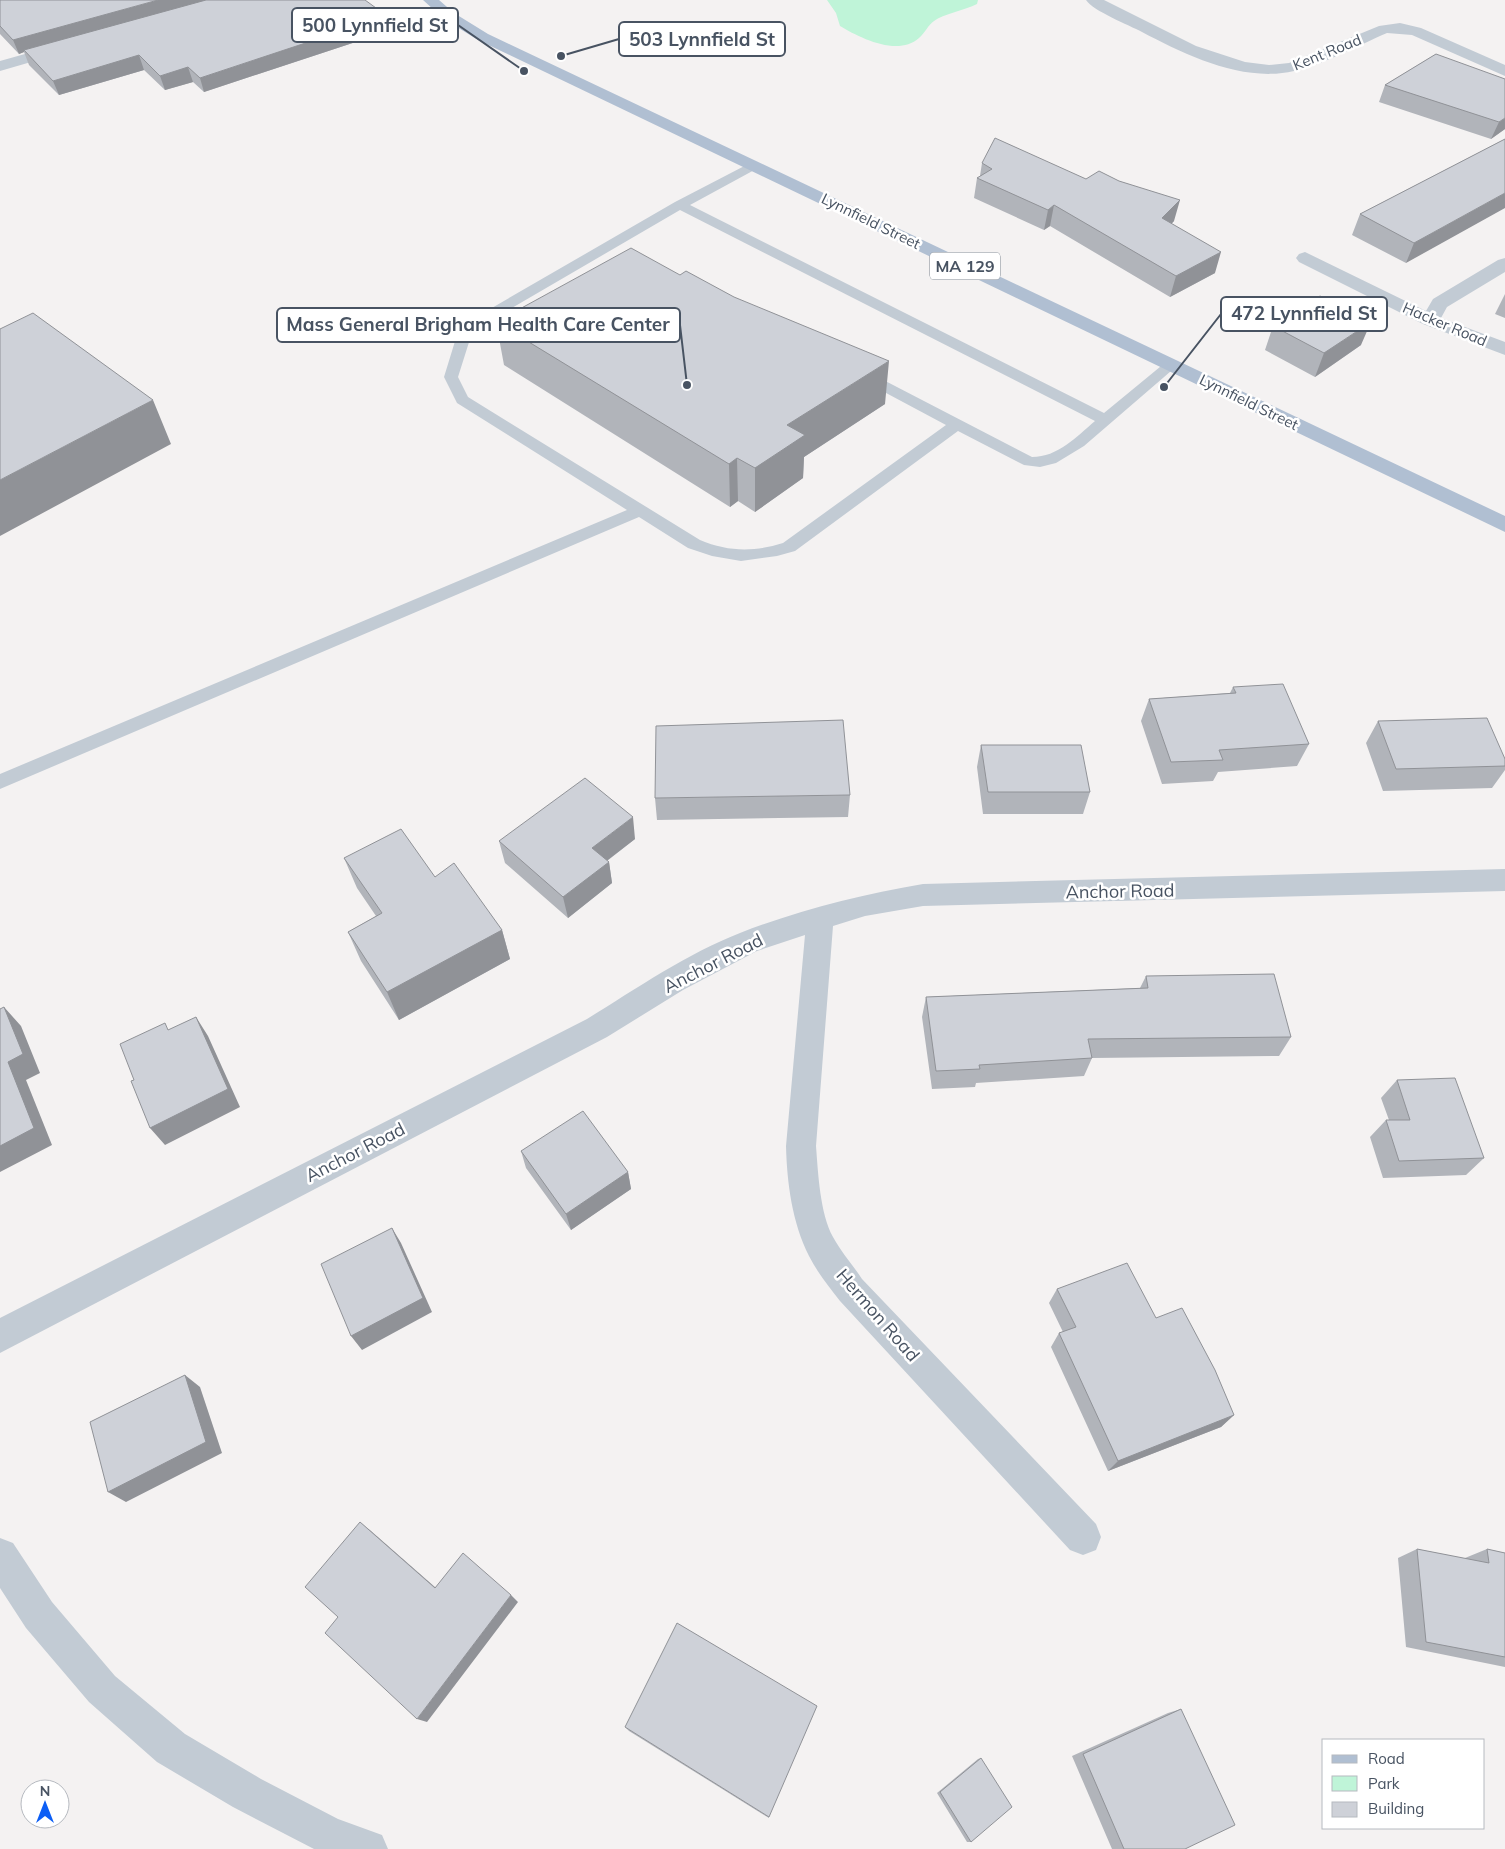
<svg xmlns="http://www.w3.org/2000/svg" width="1505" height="1849" font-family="Mulish,sans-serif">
<rect width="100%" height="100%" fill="#f4f2f2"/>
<path fill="#bff4d8" d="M827,0h151l-1,4c-12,6 -34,10 -43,17 -6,4 -9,12 -15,17 -21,19 -59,0 -79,-12l-4,-13z"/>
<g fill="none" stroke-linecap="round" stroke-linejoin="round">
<path fill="#c2cbd4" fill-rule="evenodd" d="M754,161l6,4 -2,3 -68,37 414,208 62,-51h10l2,3 -94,81 -28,17 -16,4 -16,-2 -66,-34 -163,120 -18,5 -36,5 -29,-5 -24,-8 -49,-31 -639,272v-15l627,-264 -170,-107 -13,-26 12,-39 15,-18 204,-118zM680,210l415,211c-19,16 -37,36 -63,36l-164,-85h-10l-2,3 2,3 88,47 -163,118c-28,9 -55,9 -83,-3l-232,-143 -10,-20 12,-38 11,-13z"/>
<path fill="#c2cbd4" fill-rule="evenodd" d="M1086,0h18l92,46 49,16 24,3 20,-2 90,-37 21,-3 21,5 84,37v11l-93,-41 -25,-2c-28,12 -65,32 -93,38 -51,12 -108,-16 -152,-39 -13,-7 -49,-21 -56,-32z
M64,43l8,5 -3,3 -69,20v-10z
M1305,252l121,59 7,-12 65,-39 7,-2v14l-58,35 -6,11 64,24v13l-82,-31 -124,-62 -3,-4 3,-4z
M1505,869v22l-582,15 -58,10 -32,10 -17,220c2,26 4,68 17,91 8,15 20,28 29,42l234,245 5,13 -5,13 -13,5 -13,-5 -230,-249c-11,-14 -23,-29 -31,-45 -17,-34 -22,-73 -23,-110l19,-211 -48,16 -74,39 -76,47 -607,316v-35l587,-299c47,-29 101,-66 153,-86 59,-23 120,-38 183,-49z
M0,1538l13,5 39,59 63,74 70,58 76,45 77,40 44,16 6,14h-74l-81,-42 -76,-45 -68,-60 -63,-74 -26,-40z"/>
<path fill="#b0bfd2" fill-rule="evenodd" d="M423,0h16l15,13 34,21 1017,482v16l-1027,-492 -34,-21z"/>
</g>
<path fill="#b1b4ba" d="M0,0l389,31 -185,61 -11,-10 -28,8 -21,-20 -85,25 -30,-30 -5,-13 -5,2 -19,-20z
M1436,54l69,75 -14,10 -112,-37 6,-17z
M1505,139l-99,124 -54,-28 8,-21z
M982,163l192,58 -3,3 44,49 -45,24 -120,-71 -6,4 -70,-32 3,-20 3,-2z
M1505,294v24l-10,-4z
M496,322l389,82 -81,53 -1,21 -48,34 -17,-11 -8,6 -226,-142z
M1273,326l88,19 -46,32 -50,-27z
M1233,687l76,57 -12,22 -79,6 -5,9 -51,3 -21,-63 8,-22 81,-6z
M1378,721l127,38v11l-13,18 -109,3 -17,-48z
M981,745l109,47 -7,22h-100l-6,-47z
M850,795l-2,22 -191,3 -2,-22z
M635,839l-28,22 2,1 3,21 -44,35 -63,-55 -6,-22z
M344,858l91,19 67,53 8,29 -111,61 -38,-59 -13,-29 28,-16 -19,-28z
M1146,976l145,61 -12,19 -187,2 -8,18 -108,7 -1,4 -43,2 -10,-72 4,-20 214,-9z
M1397,1080l87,78 -18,17 -83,3 -13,-41 16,-17h3l-8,-22z
M521,1151l107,21 3,17 -60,41 -45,-62z
M1057,1289l99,29 78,97 -13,12 -113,44 -57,-124 8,-14 4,-1 -14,-29z
M1417,1549l49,10 -1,-1 22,-9 18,4v114l-99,-20 -8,-89z
M1181,1709l4,140h-73l-40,-93 96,-43z
M625,1727l144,90v1l-140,-87z
M981,1758l-10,84h-4l-30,-49 41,-34z"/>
<path fill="#909297" d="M158,0h56l-190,50v2l-5,2 -6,-14z
M387,16l2,15 -185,61 -4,-14z
M139,55l5,15 -85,25 -6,-14z
M188,67l5,15 -28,8 -5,-14z
M1505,118v11l-14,10 8,-17z
M1505,193v15l-99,55 8,-20z
M1180,200l-6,21 -17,18 5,-21z
M1054,205l-4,21 -6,4 4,-20z
M1221,252l-6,21 -45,24 6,-21z
M1371,322l-10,23 -46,32 9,-24z
M889,361l-4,43 -81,53 -1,21 -48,34v-44l32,-43z
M153,400l18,44 -171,92v-56z
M737,458l1,43 -8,6 -1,-43z
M633,817l2,22 -39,30 -4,-21z
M609,862l3,21 -44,35 -5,-21z
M502,930l8,29 -111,61 -12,-28z
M4,1007l17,19 19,47 -14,7 26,65 -52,27v-26l8,-84z
M196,1017l12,19 32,71 -75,38 -15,-17z
M628,1172l3,17 -60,41 -5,-16z
M392,1228l9,15 31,69 -70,38 -11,-14z
M185,1375l15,12 22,66 -96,49 -18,-10z
M1234,1415l-13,12 -113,44 10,-10z
M360,1522l11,9 73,64 -9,-7z
M511,1595l7,7 -91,120 -10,-3z"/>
<path fill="#ced1d8" stroke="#909297" d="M0,0h158l-145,40 -13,-14z
M206,0h159l22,16 -187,62 -12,-11 -28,9 -21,-21 -86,26 -29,-31z
M1436,54l69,25v39l-6,4 -114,-37z
M995,138l91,41 13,-8 20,10 61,19 -18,18 59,34 -45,24 -122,-71 -6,5 -71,-32 15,-9 -10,-6z
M1505,139v54l-91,50 -54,-29z
M631,248l49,27 6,-4 48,26 155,64 -102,64 18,10 -50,33 -18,-10 -8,6 -233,-142z
M1320,296l51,26 -47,31 -51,-27z
M33,313l120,87 -153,80v-151z
M1283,684l26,60 -90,6 4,10 -52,2 -22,-63 87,-6 -3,-6z
M1487,718l18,41v7l-109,3 -18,-48z
M843,720l7,75 -195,3 1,-72z
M981,745h100l9,47h-102z
M585,778l48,39 -41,31 17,14 -46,35 -64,-56z
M401,829l34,48 19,-14 48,67 -115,62 -39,-60 34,-19 -38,-55z
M1274,974l17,63 -203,2 4,19 -113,7 1,4 -44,2 -10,-74 222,-9 -2,-12z
M4,1007l19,47 -15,8 26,66 -34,18v-137z
M196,1017l32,72 -78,39 -19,-47 3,-1 -14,-36 45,-21 3,7z
M1455,1078l29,80 -85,3 -13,-41h24l-13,-40z
M583,1111l45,61 -62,42 -45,-63z
M392,1228l31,70 -72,38 -30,-72z
M1127,1263l29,55 26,-10 33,62 19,45 -116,46 -59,-128 17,-6 -19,-38z
M185,1375l21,67 -98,50 -18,-70z
M360,1522l75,66 28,-35 48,42 -94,124 -92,-86 13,-16 -33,-30z
M1417,1549l72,14 -2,-14 18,4v104l-79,-15z
M677,1623l140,83 -48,111 -144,-90z
M1181,1709l54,116 -50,24h-61l-41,-95z
M981,1758l31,49 -41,35 -31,-50z"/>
<g text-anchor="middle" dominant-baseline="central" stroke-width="5" stroke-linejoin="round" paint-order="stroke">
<g font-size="15" fill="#485362" stroke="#fff">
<text transform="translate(1327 52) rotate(-22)">Kent Road</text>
<text transform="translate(871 221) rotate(26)">Lynnfield Street</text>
<text transform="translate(1445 324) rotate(23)">Hacker Road</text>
<text transform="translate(1249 402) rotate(26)">Lynnfield Street</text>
</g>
<rect fill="#fff" stroke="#7f8791" stroke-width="1" x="930" y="252.5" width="70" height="27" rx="4"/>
<g font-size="16" font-weight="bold" fill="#485362">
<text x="965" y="266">MA 129</text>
</g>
<g font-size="18" fill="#485362" stroke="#fff">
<text transform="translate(1120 891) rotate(-1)">Anchor Road</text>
<text transform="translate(713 963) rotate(-27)">Anchor Road</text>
<text transform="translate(355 1152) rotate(-27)">Anchor Road</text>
<text transform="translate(878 1315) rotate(49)">Hermon Road</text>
</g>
</g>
<path fill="none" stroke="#485362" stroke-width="2" d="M524 71L458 25M561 56L619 39M1164 387L1221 314M687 385L680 325"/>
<g fill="#485362" stroke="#fff" stroke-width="2">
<circle cx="524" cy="71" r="5"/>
<circle cx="561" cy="56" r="5"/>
<circle cx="1164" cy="387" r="5"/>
<circle cx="687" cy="385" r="5"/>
</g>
<g fill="#fff" stroke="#485362" stroke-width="2">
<rect x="292" y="8" width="166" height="34" rx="5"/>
<rect x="619" y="22" width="166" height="34" rx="5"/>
<rect x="1221" y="297" width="166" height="34" rx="5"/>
<rect x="277" y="308" width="403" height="34" rx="5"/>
</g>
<g font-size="19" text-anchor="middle" font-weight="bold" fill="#485362">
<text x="375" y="32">500 Lynnfield St</text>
<text x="702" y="46">503 Lynnfield St</text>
<text x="1304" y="320">472 Lynnfield St</text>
<text x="478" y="331">Mass General Brigham Health Care Center</text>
</g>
<rect x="1322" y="1739" width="162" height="90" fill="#ffffff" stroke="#b6bac0"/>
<rect x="1332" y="1755" width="25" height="8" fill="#b0bfd2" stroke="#b6bac0"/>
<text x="1368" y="1764" font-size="15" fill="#485362">Road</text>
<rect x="1332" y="1776" width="25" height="15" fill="#bff4d8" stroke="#b6bac0"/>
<text x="1368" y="1789" font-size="15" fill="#485362">Park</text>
<rect x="1332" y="1802" width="25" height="15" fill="#ced1d8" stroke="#b6bac0"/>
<text x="1368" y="1814" font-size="15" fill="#485362">Building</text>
<g transform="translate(45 1804)"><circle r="24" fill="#ffffff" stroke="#b6bac0"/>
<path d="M0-4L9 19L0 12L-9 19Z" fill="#0c5ef5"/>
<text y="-8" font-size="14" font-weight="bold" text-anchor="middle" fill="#485362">N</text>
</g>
</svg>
